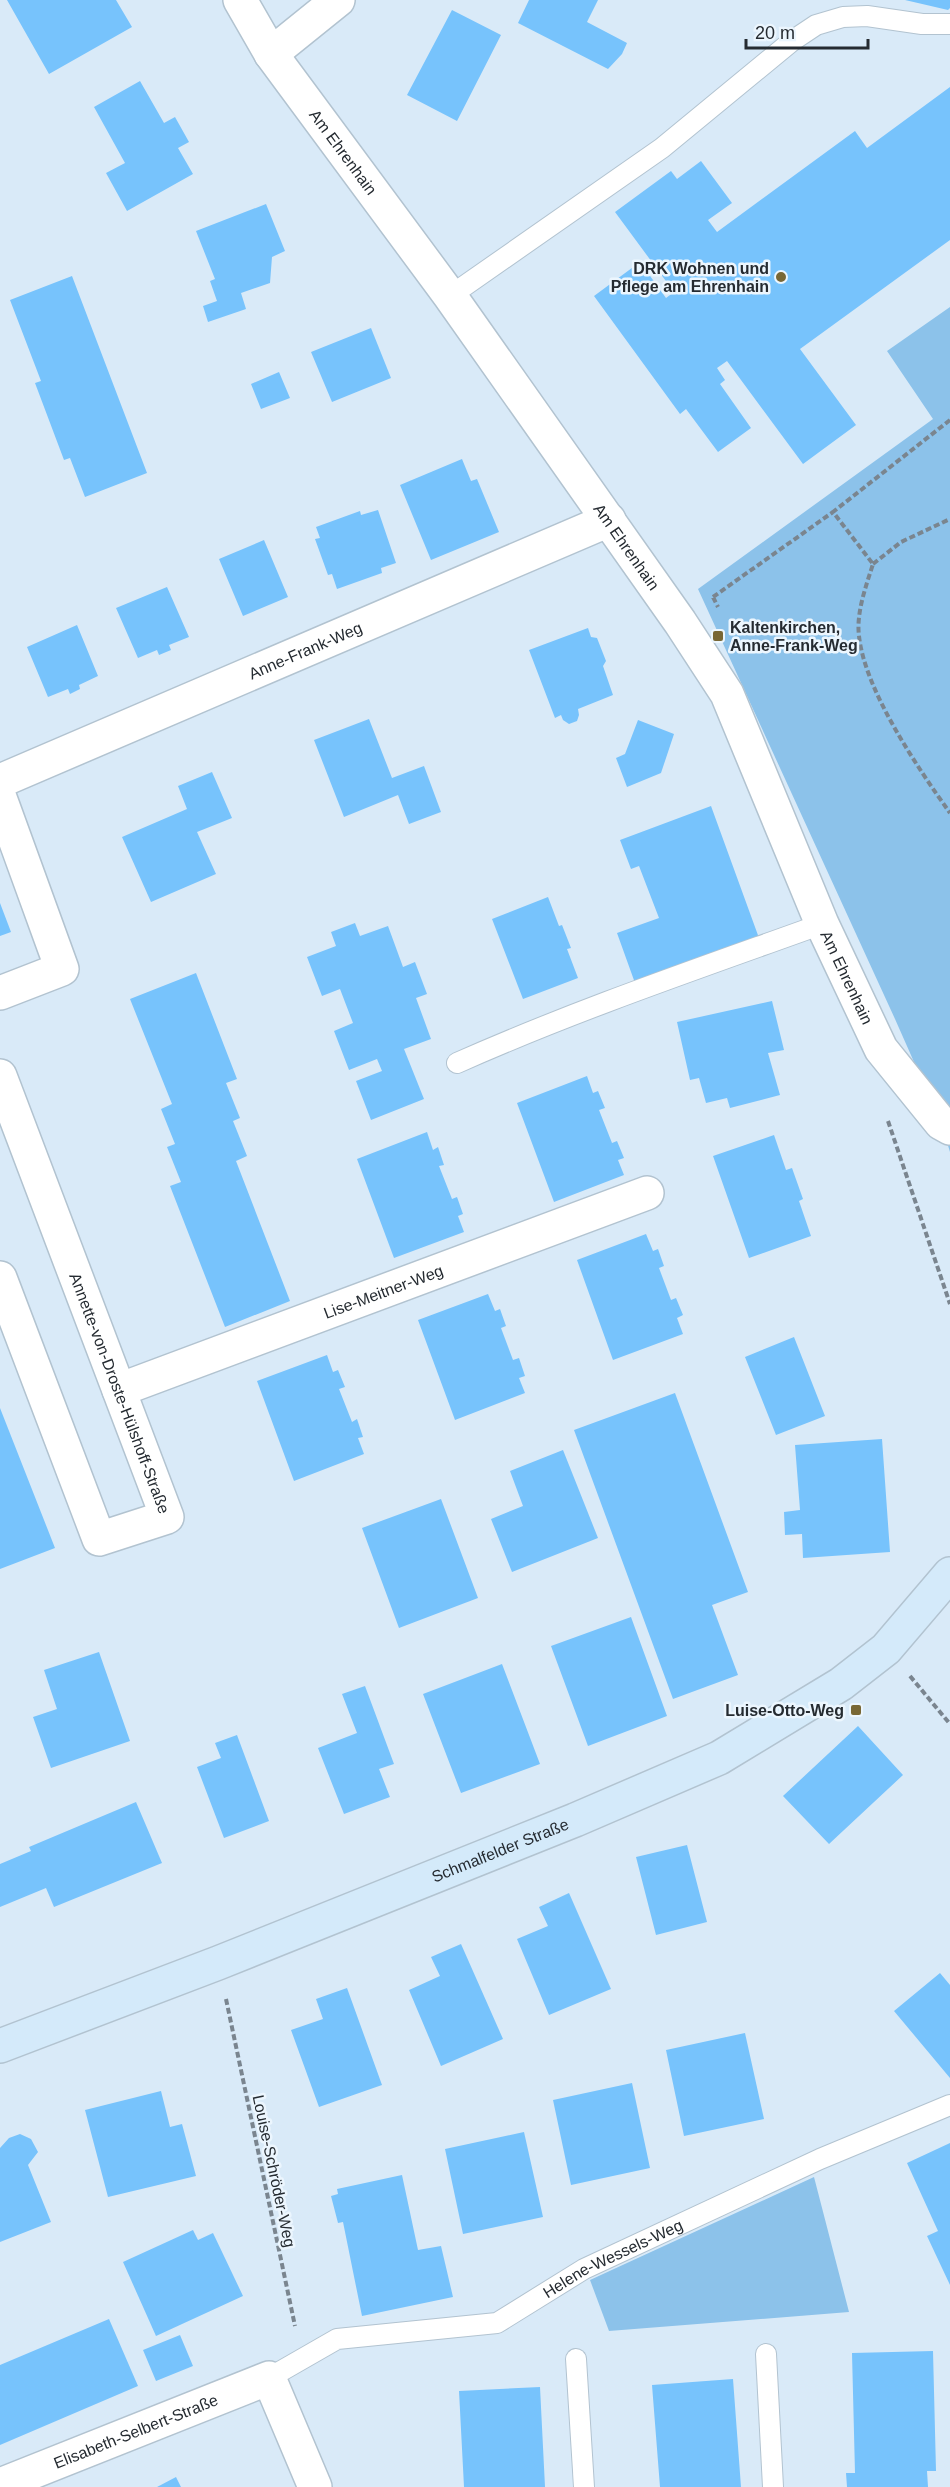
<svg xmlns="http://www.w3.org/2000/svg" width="950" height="2487" font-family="Helvetica,sans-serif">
<rect width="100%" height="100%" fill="#d9eaf8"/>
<path fill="#8cc2ea" d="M950,307v845l-9,-29 -46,-104 -197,-430 235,-170 -46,-68z
M814,2177l35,135 -240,19 -19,-51z"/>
<path fill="#77c3fc" d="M7,0h109l16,27 -83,47z
M529,0h69l-11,22 40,21 -5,11 -14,15 -90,-46z
M905,0h45v8l-2,2z
M452,10l49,25 -44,86 -50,-26z
M140,81l24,42 11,-6 14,25 -11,6 15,26 -66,37 -21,-38 19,-10 -31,-56z
M950,87v153l-150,109 56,76 -53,39 -76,-103 -10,7 8,12 -5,4 31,44 -33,24 -32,-43 -6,5 -86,-118 46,-34 26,36 8,-6 -59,-80 56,-41 6,8 24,-18 31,42 -24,17 9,12 138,-101 12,17z
M266,204l19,47 -13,6 -2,26 -29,10 5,16 -38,13 -5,-16 14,-5 -7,-20 5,-2 -19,-48z
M72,276l75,197 -62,24 -15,-39 -6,2 -29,-77 6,-2 -31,-81z
M371,328l20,50 -59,24 -21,-50z
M279,372l11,26 -29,11 -10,-25z
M462,459l9,22 6,-2 22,53 -68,28 -31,-75z
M378,510l18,53 -15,5 1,5 -45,16 -5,-15 -4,1 -13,-36 5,-1 -4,-11 44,-16 1,4z
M264,540l24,57 -45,19 -24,-57z
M167,587l22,50 -20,8 2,5 -12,5 -2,-5 -19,8 -22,-50z
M77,625l21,51 -19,9 1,4 -10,5 -2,-5 -20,8 -21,-50z
M588,628l3,9 6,1 9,23 -3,5 10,29 -35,14 1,6 -2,6 -8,3 -6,-4 -2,-5 -6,3 -26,-68z
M369,719l23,59 32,-12 17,46 -32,12 -11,-29 -54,22 -30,-77z
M638,720l36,14 -13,39 -34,14 -11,-29 9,-4z
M212,772l20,46 -35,14 19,42 -65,28 -29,-65 65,-28 -9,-23z
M711,806l48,132 -124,45 -18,-50 42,-15 -20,-52 -8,3 -11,-29z
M548,897l11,29 3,-1 9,23 -4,1 11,29 -55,21 -31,-80z
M0,903l11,29 -11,4z
M355,923l5,13 28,-10 15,41 12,-5 12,32 -11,4 15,41 -27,10 20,50 -53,21 -15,-39 26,-10 -5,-12 -28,11 -15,-39 19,-8 -13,-34 -18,7 -15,-39 29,-11 -5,-14z
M196,973l41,106 -11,4 14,35 -7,3 14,35 -11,5 54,140 -65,26 -55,-141 11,-4 -14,-35 8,-3 -14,-35 11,-5 -42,-105z
M772,1001l12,49 -16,3 12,42 -50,13 -3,-10 -21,5 -7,-25 -9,2 -13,-58z
M587,1076l6,17 5,-2 7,17 -6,2 13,33 5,-2 7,17 -6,2 6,15 -70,27 -37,-99z
M427,1132l6,18 5,-3 6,18 -5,1 13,33 5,-2 6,17 -5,2 6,16 -70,26 -37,-99z
M774,1135l12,35 6,-2 11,31 -4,2 12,35 -62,22 -36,-102z
M646,1234l7,17 5,-2 6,17 -5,2 12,32 5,-2 7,17 -6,3 6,16 -70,26 -36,-100z
M488,1294l7,17 5,-2 6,17 -5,2 12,32 6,-2 6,18 -6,2 6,15 -70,27 -37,-100z
M794,1337l31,79 -49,19 -31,-78z
M327,1355l6,17 5,-2 7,17 -6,2 13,33 5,-3 6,18 -5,1 6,16 -70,27 -37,-100z
M675,1393l73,199 -36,13 26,70 -65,24 -99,-269z
M0,1408l55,140 -55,21z
M882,1439l8,113 -87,6 -1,-24 -17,1 -1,-23 16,-2 -5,-65z
M563,1450l35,88 -86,34 -21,-53 32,-13 -13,-35z
M441,1499l37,99 -79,30 -37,-100z
M631,1617l36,99 -79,30 -37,-100z
M99,1652l31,89 -79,27 -18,-51 24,-8 -13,-39z
M502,1664l38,100 -79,29 -38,-99z
M365,1686l29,78 -15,5 11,28 -46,17 -26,-66 39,-15 -15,-39z
M858,1726l45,49 -74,69 -46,-48z
M237,1735l32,86 -45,17 -27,-71 24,-9 -6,-15z
M136,1802l26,61 -108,44 -8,-19 -46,19v-43l31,-13 -2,-4z
M687,1845l20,77 -51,13 -20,-78z
M569,1893l42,96 -62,26 -32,-76 31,-13 -9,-19z
M461,1944l42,95 -62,27 -32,-76 31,-14 -9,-19z
M940,1973l10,12v93l-56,-67z
M347,1988l35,97 -63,22 -28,-77 32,-11 -7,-20z
M745,2033l19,86 -80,17 -18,-86z
M632,2083l18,85 -79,17 -18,-85z
M161,2091l9,36 12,-3 14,52 -88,21 -23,-87z
M524,2132l19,85 -80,17 -18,-85z
M20,2134l11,5 7,13 -10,13 23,57 -51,20v-94l9,-10z
M950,2143v142l-23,-49 11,-5 -31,-68z
M402,2175l16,75 23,-4 12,51 -91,19 -19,-94 -5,1 -7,-27 7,-2 -1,-5z
M193,2230l5,10 15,-7 30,63 -87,40 -33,-74z
M109,2319l29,67 -138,59v-80z
M180,2335l13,31 -37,15 -13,-31z
M933,2351l3,120h-9l1,16h-81l-1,-14h9l-3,-120z
M733,2379l8,108h-81l-8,-102z
M540,2387l5,100h-81l-5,-96z
M176,2477l5,10h-24z"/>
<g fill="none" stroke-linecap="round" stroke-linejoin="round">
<defs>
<g id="service">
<path d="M450,296l212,-148 130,-107 24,-16 27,-8 24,-1 55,8h28"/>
<path d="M457,1063c119,-53 243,-95 365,-139"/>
<path d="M766,2354l7,133"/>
<path d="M576,2359l8,128"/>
<path id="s1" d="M269,2378l68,-39 160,-16 87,-54 236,-110 130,-54"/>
</g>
<g id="minor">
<path id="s2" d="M240,0l31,54 179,242 230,326 47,72 95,230 59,125 60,74 9,5"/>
<path d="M271,54l67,-54"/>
<path id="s3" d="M0,781l609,-261"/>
<path d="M0,798l62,171 -62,24"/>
<path id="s4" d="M0,1076l167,441 -68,22 -99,-261"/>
<path id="s5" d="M119,1390l528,-197"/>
<path id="s6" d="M0,2485l269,-107 46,109"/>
</g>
<g id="secondary">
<path id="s7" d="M0,2046l218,-83 357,-143 144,-62 122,-74 45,-35 64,-75"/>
</g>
</defs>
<use href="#service" stroke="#b2c3d0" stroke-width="22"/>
<use href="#minor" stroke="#b2c3d0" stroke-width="36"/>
<use href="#secondary" stroke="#b2c3d0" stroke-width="36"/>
<path stroke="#7a858f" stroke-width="4" stroke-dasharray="6 3" stroke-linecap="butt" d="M950,420l-117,92 40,52c-7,22 -17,49 -14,72 6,55 59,132 91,177
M873,564l28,-22 49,-23
M713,597l5,10
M713,597l120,-85
M888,1121l62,183
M910,1676l40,48
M226,1999l69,327"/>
<use href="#service" stroke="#fff" stroke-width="20"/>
<use href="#minor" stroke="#fff" stroke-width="33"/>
<use href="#secondary" stroke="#d4eafa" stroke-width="33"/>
</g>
<g fill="#786735" stroke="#ecf6fe" stroke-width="2">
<circle cx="781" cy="277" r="6"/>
<rect x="712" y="630" width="12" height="12" rx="3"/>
<rect x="850" y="1704" width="12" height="12" rx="3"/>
</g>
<g text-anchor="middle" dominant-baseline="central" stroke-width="5" stroke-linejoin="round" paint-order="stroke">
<g font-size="16" fill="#252b31" stroke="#ecf6fe">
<text stroke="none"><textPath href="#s2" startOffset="184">Am Ehrenhain</textPath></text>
<text stroke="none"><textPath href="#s2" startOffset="670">Am Ehrenhain</textPath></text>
<text stroke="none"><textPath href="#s3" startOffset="332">Anne-Frank-Weg</textPath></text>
<text stroke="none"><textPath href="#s2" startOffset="1156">Am Ehrenhain</textPath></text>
<text stroke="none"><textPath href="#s5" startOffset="282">Lise-Meitner-Weg</textPath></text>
<text stroke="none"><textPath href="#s4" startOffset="339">Annette-von-Droste-Hülshoff-Straße</textPath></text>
<text stroke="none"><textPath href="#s7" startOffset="537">Schmalfelder Straße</textPath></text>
<text transform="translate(274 2171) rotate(78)">Louise-Schröder-Weg</text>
<text stroke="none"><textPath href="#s1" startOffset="372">Helene-Wessels-Weg</textPath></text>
<text stroke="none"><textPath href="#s6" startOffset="146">Elisabeth-Selbert-Straße</textPath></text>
</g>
<g font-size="16" font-weight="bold" fill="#252b31" stroke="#ecf6fe" text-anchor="end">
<text x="769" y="268">DRK Wohnen und<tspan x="769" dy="18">Pflege am Ehrenhain</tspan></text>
<text x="730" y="627" text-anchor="start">Kaltenkirchen,<tspan x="730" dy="18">Anne-Frank-Weg</tspan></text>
<text x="844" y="1710">Luise-Otto-Weg</text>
</g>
</g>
<path d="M746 39v9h122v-9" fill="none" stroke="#252b31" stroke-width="3"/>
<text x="755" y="39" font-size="18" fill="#252b31" stroke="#ecf6fe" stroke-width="4.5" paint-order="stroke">20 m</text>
</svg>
